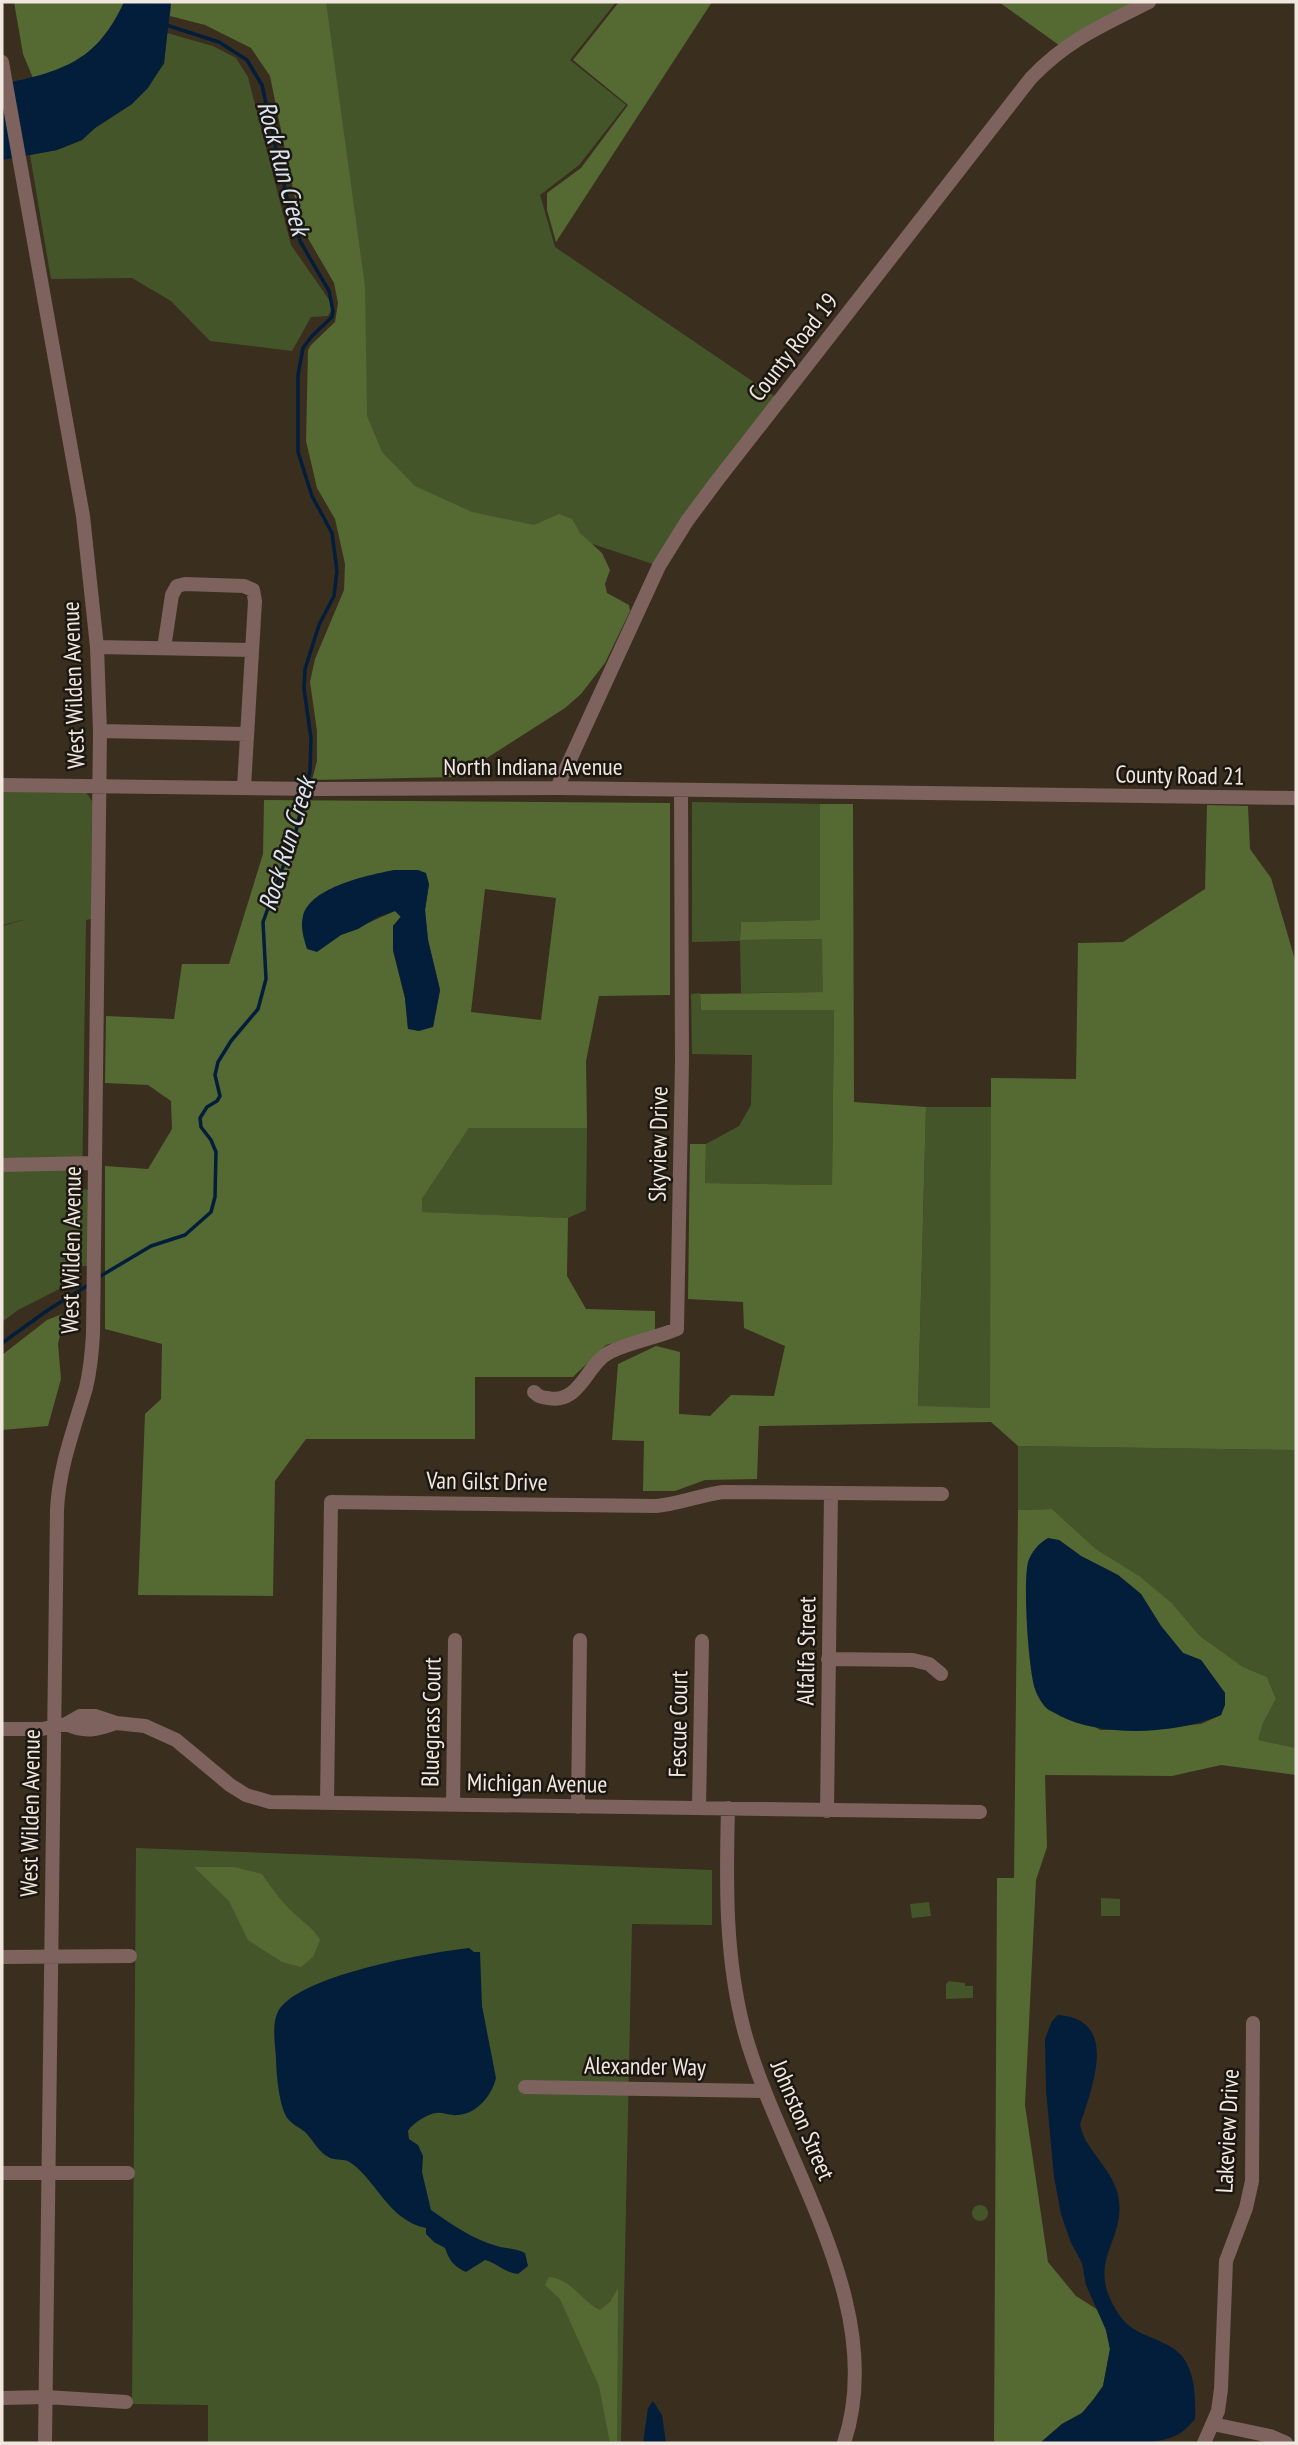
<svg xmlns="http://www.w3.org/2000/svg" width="1298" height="2445" font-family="'PT Sans Narrow',sans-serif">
<rect width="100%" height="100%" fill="#3a2e1f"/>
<path fill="#45552a" d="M322,2h294l-46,58 56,45 -47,60 -39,30 15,52 225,153 -121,166 -100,-33 -88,-17 -58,-25 -34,-35 -15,-40z
M167,33l46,13 23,12 12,19 43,168 39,56 1,9 -3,6 -17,1 -19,34 -82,-10 -39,-40 -39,-23 -81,1 -21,-124 27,-5 25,-10 13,-12 37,-24 32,-40z
M2,790l83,1 7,10 -1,118 -5,1 -4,269 7,1 -1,71 -1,5h-6v12l-63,32 -16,12v-396l25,-7 -25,6z
M692,802l128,2v116l-79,2 -1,18 83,-1v53l-82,1 -1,-52 -48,1z
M700,993l1,17h133l-2,175 -127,-2 1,-39 33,-18 12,-21 1,-50 -60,-1 -1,-60z
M926,1107h65v301l-73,-1z
M469,1128h118l-1,82 -18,8 -147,-6 1,-13z
M1018,1446l278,4v298l-39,-8 6,-17 13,-24 -9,-22 -24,-10 -44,-32 -27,-32 -34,-27 -42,-27 -44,-40 -34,1z
M136,1848l576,22v55l-80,-1 -11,519h-413v-38l-76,-1z
M1101,1898l19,1v17h-19z
M929,1902l2,14 -19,2 -2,-14z
M949,1981l16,2v3h8v12l-27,1v-15z
M972 2213a8 8 0 1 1 16 0a8 8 0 1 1-16 0Z"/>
<path fill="#556933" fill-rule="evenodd" d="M14,2h110c-11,25 -32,54 -59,66 -10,4 -21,6 -32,10l-10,-24z
M171,2h155l39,285 2,129 15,36 33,34 57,26 62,13 25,-11 13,5 8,14 22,20 8,17 -5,14 2,9 22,12 1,6 -25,52 -24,31 -16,14 -108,69 -145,3 5,-19v-30l-7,-49 5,-23 29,-69 1,-26 -10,-45 -18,-31 -11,-47 2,-91 3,-5 24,-23 3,-19 -4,-20 -29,-50 -11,-39 -24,-118 -19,-28 -46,-23 -35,-9z
M619,2h93l-156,240 -9,-32v-17l34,-25 47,-63 -55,-45z
M999,2h150l-86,46z
M264,800l406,3v192l-71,1 -13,65 1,67h-118l-47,71v13l146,6 -1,58 19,33 69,2v20l-49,14 -33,32h-98v62h-169l-31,42 -2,115 -135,-1 7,-181 16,-15 1,-55 -57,-15v-163l43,3 24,-40 -1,-28 -23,-16 -43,-2 1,-67 68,3 8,-55h47l34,-110zM429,884l-4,26 3,30 12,50 -7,37 -25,1 -3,-30 -12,-48v-24l8,-10 -6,-5 -54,24zM485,889l71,9 -15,122 -70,-8z
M820,804h33l1,298 72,5 -8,299 72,2 1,-330 85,1 2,-136 45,-1 82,-53 2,-84 41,1 2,43 21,29 25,85v487l-278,-4 -27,-24 -232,4 -2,53 -52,1 -30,11h-32l1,-50 -32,-1 6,-76 38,-18 24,6 -1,62 31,2 21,-21 43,1 11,-50 -41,-18 -1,-26 -55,-3 2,-155h16l-1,39 127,2 2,-175h-133l-1,-16 123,-2 -1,-53 -82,1 1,-18 79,-2z
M62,1314v12l-4,18 3,35 -13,47 -46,4v-75l45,-35z
M1052,1509l44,40 43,27 33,27 27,32 44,32 24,10 9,22 -13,24 -5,17 38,8v27l-75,-10 -49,11 -127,-1 2,72 -11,33 -11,225 23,157 28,34 22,14 8,20 4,19 -7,37 -10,14 -11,13 -20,11 -22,19h-46l3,-565h17l4,-368zM1059,1540l22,16 37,19 23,19 20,32 22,27 18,7 24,33 -4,22 -20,9 -52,5 -49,1 -66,-43 -8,-92z
M194,1867h40l28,7c10,15 21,30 36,43 9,8 16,12 22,23l-7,17 -12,10 -19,-5 -34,-22 -19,-39z
M549,2277c23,2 32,24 51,33l10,-8 8,-14 -1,155h-7l-11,-57 -39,-87 -15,-14z"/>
<path fill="#031e3b" d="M124,2h47l-7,61 -16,25 -16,16 -37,24 -13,12 -25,10 -55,10v-76c59,-12 96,-23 122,-82z
M394,870h24l8,3 3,11 -4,26 3,30 12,50 -7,37 -14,4 -11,-2 -3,-31 -12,-48v-24l8,-9 -6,-6 -17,6 -20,12 -17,6 -24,17 -10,-3c-3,-10 -7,-22 -4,-33 7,-29 66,-41 91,-46z
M1048,1538l11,2 22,16 37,19 23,19 20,32 22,27 18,7 24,33v12l-4,10c-43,19 -118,23 -161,1 -6,-4 -14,-6 -17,-12 -4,-5 -8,-13 -9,-19 -6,-23 -11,-101 -6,-123 4,-11 10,-18 20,-24z
M469,1948l5,4h6l2,54 14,72c-4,17 -19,36 -38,37 -7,1 -16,-3 -22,-2 -9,1 -24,11 -28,18l1,8 9,6 5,11 -1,16 9,38c20,14 43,30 66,36 10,3 18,2 28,7l3,13 -10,8c-13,-1 -21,-11 -33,-14l-19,12c-12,-5 -17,-12 -21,-24l-11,-6 -8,-8v-6c-38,-8 -49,-47 -75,-65 -6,-5 -14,-2 -21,-5 -12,-6 -16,-17 -25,-26 -6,-5 -12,-7 -17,-13 -9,-11 -12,-47 -12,-62 -1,-12 -4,-31 1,-43 14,-38 155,-62 192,-66z
M1058,2015c63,4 33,75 22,110 2,6 4,14 8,19 10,16 26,32 30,51 10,47 -35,64 0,118 13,21 33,22 53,34 24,13 25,48 24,72 -16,19 -23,19 -47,24h-108l22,-19 20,-11 11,-13 10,-14 7,-37 -4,-19 -20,-45 -4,-22 -11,-20 -10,-29 -7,-37 -8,-87 -1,-51 7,-18z
M653,2401l9,14 4,28h-23l5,-35z"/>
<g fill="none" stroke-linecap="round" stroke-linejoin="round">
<path stroke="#031e3b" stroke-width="3.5" d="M163,24l56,18 28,18 15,25 26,118 12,38 29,50 4,20 -1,6 -20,19 -9,12 -5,27v77l14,44 20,37 5,38 -3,25 -15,29 -14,44 -1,20 7,49 -1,33 -3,13
M99,1277l52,-31 34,-11 26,-23 4,-15 1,-45 -5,-12 -10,-13 -1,-9 7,-11 10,-6 3,-5 -5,-21 3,-13 13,-21 27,-32 8,-30 -3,-57 33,-91 9,-39
M2,1343l46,-33 42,-26"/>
<path stroke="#7d625e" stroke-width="14" d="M2,62l81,454 14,131 3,84 -7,603c-1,18 -3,37 -7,54 -12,41 -27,79 -29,122l-12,933
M97,647l155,3
M164,648l8,-53 5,-9 8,-2 59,2 9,4 2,11 -11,186
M100,731l147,3
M2,785l316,4 239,-1 739,10
M557,788l102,-222 28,-45 29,-39 315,-404c36,-38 72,-53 118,-76
M2,1165l93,-2
M534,1392c5,5 7,5 14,6 32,7 38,-34 62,-46 21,-10 45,-14 67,-23l5,-268 -1,-270
M828,1659l85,1 16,4 12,10
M66,1724c19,9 31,6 50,-1
M2,1729h40l24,-5 14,-8h15l21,7 29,3 31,14 54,45 16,10 24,7 710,10
M327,1803l4,-301 325,4c23,-2 44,-11 67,-14l219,2
M453,1805l2,-165
M578,1807l2,-167
M699,1808l3,-167
M728,1808c-2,75 -3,149 16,222 35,130 146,274 100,413
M827,1811l4,-318
M2,1957l128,-1
M525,2087l238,4
M2,2173h126
M2,2398l44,-1 80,5
M1213,2424l57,12 16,7
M1204,2443l14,-32 3,-22 5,-128 20,-53 6,-27 1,-158"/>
</g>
<g text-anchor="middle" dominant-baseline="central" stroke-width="5" stroke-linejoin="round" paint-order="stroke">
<g font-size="24" fill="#f0e8df" stroke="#1c1711">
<text transform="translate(793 347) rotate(-52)">County Road 19</text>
<text transform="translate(73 685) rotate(-92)">West Wilden Avenue</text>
<text x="533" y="766">North Indiana Avenue</text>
<text transform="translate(1180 775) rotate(1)">County Road 21</text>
<text transform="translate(658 1144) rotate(-89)">Skyview Drive</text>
<text transform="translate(71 1250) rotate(-89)">West Wilden Avenue</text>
<text transform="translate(487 1481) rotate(1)">Van Gilst Drive</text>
<text transform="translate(806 1651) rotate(-89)">Alfalfa Street</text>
<text transform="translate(431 1722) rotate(-89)">Bluegrass Court</text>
<text transform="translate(678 1724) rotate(-89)">Fescue Court</text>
<text transform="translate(537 1783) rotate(1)">Michigan Avenue</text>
<text transform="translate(30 1813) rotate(-89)">West Wilden Avenue</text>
<text transform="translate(645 2066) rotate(1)">Alexander Way</text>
<text transform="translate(803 2120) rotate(67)">Johnston Street</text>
<text transform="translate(1227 2131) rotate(-87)">Lakeview Drive</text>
</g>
<g font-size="26" font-style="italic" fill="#dae5f3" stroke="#1c1711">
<text transform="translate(284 168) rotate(75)">Rock Run Creek</text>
<text transform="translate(286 844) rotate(-73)">Rock Run Creek</text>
</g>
</g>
<rect width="1298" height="2445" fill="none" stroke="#f0e8df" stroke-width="7"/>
</svg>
